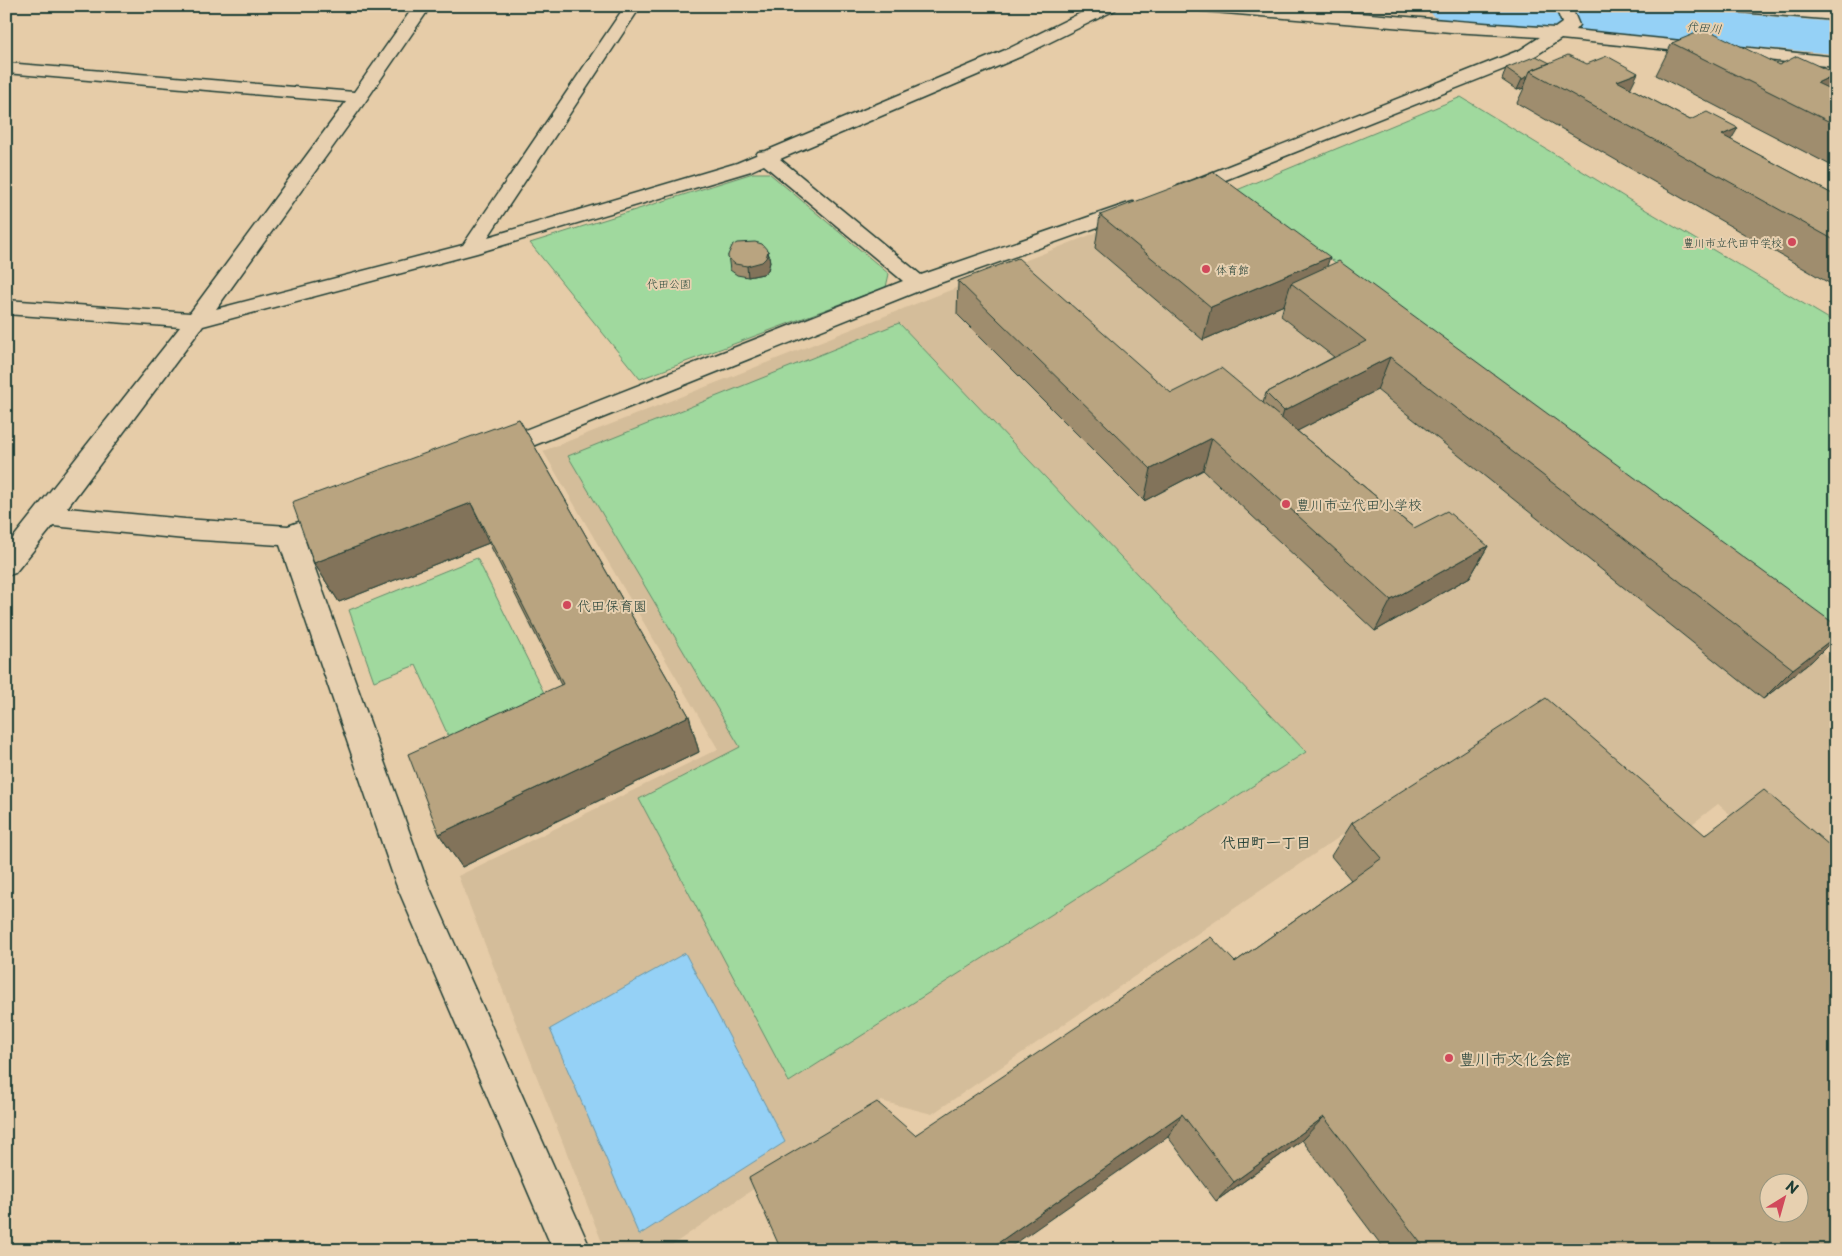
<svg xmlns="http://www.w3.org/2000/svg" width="1842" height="1256" font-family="'Playpen Sans','Klee One',sans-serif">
<rect width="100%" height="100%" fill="#e6cca8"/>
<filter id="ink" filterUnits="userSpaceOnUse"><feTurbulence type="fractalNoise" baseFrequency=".02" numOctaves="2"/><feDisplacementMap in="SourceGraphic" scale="10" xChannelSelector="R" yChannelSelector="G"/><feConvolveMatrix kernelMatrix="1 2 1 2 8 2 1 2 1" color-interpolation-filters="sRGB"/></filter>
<g filter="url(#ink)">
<path fill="#d4bd9a" d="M1199,192l637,471v244l-118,-103 -53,41 -146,-130 -587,399 -51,-13 -216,149h-60l-147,-374 260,-127 -175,-298z"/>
<path fill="#a0d99e" stroke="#608b69" d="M1461,97l175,107 200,119v308l-599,-441z
M753,173h16l120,101 -3,13 -246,92 -110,-136z
M899,323l407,429 -517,330 -150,-283 101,-52 -172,-291z
M477,558l80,161 -95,47 -46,-101 -42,16 -25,-71z"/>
<path fill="#95d1f6" stroke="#6696a8" d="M685,953l100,189 -146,93 -89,-206z"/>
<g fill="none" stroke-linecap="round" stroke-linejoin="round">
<path fill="#95d1f6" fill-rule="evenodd" d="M1427,6h216l193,16v32l-384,-33 -18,-4z"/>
<defs>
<path id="minor" d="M414,6h17l-66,96 -149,207 247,-64 162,-239h16l-153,231 249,-74 19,-8 2,-3 8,-1 244,-103 85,-42h22l-2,4 -93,46 -242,103 141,116 205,-71 7,-2 7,2 3,4 -3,4 -214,76 -421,169 -9,3 -9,-3 -3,-6 3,-6 416,-164 -139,-116 -13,6 -274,82 -274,73 -136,182 118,11 103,7 48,-18 9,2 4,7 -4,7 -40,17 123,343 163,366h-38l-157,-366 -116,-339 -95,-6 -132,-13 -38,47 -9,3v-29l174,-220 -174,-13v-14l184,13 156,-211 -340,-29v-10l348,29z
M1194,6c120,0 241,15 361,22l7,-5 -7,-17h16l8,19 -4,5 261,27v10l-275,-28 -29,19 -347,138 -7,-2 -3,-4 3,-4 342,-136 20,-13 -89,-5 -249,-21 -6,-1z
M1720,6h71l45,4v10l-108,-9 -6,-1z"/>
</defs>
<use href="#minor" stroke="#1f3d34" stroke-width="3"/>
<use href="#minor" fill="#e7d0b0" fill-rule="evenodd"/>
</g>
<path fill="#9f8d6e" stroke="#1f3d34" d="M1672,43l107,22 57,9 -9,14 9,4v76l-180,-93z
M1550,63l80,25 60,32 41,20 105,56v91l-319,-184 7,-15 -7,2 -15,-10 4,-12z
M1100,215l227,52 485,394 -49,38 -386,-309 -80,41 117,97 74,18 -18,31 -95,54 -172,-161 -59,31 -187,-187 1,-33 213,112 92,10 3,-10 68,-36 -53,-41 3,-11 -81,35 -108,-92z
M768,251l2,11 -2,8 -5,4 -15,3 -11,-2 -7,-5 -2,-15z
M519,419l170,297 10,36 -237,115 -23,-33 122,-149 -72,-142 -150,59 -25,-39z
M1352,823l484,427h-451l-83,-110 -86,61 -48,-64 -253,-2 320,-173 116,-82 -20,-24z"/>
<path fill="#82735a" stroke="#1f3d34" d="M1638,73l-16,32 -5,-24z
M1836,74l-21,32 2,-23z
M1528,76l-4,12 -7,2 5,-11z
M1738,128l-19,32 3,-25z
M768,251l2,11 -2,8 -5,4 -15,3 -1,-11z
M1330,257l-11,33 -28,-7 -7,22 -81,35 8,-33z
M1390,357l-13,33 -103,53 10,-32z
M1212,438l-9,32 -59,31 7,-32z
M471,503l18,40 -150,59 -25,-39z
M1488,546l-18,31 -95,54 16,-31z
M1836,636v1l-24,24 -49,38 30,-30z
M689,716l10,36 -237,115 -23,-33z
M1182,1114l-14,23 -162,113h-18z
M1324,1117l-22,23 -86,61 18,-19z"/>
<path fill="#b9a480" stroke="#1f3d34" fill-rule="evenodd" d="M1706,29l73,36 18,-9 39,18 -19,9 19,9v33l-164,-82z
M1568,55l19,9 20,-8 31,17 -21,8 73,39 17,-8 31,16 -16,7 114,61v45l-306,-170z
M1536,56l14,7 -20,8 -2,5 -6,3 -16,-11z
M1214,172l116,85 -119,50 -111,-92z
M755,242l7,2 6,7 -2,7 -4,4 -15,4 -12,-2 -7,-6v-3l4,-9 5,-3z
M1018,258l153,135 50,-25 193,160 33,-17 41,35 -97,54 -179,-162 -61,31 -193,-188z
M1339,261l497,364v11l-43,33 -403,-312 -106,54 -18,-18 100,-52 -75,-58z
M519,419l170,297 -250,118 -31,-80 155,-70 -92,-181 -157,60 -22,-61z
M1546,698l159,137 59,-45 72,61v399h-410l-102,-133 -90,65 -52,-68 -194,136h-207l-32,-72 128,-76 38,33 296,-198 24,25 147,-104 -30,-35zM1770,1184h30v30h-30z"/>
</g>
<g fill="#d1495b" stroke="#e7d0b0" stroke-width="2">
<circle cx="1792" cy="242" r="5"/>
<circle cx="1206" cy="269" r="5"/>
<circle cx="1286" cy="504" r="5"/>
<circle cx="567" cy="605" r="5"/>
<circle cx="1449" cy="1058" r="5"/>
</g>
<g text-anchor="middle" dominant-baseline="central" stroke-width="4" stroke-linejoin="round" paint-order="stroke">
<g font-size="11" fill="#1f3d34" stroke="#e7d0b0" text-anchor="end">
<text x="1782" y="242">豊川市立代田中学校</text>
<text x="1216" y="269" text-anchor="start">体育館</text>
</g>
<g font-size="11" fill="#254539" stroke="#e7d0b0">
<text x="669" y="283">代田公園</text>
</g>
<g font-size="12" font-style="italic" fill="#25443e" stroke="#e7d0b0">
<text transform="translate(1704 27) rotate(5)">代田川</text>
</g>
<g font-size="14" fill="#1f3d34" stroke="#e7d0b0" text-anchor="start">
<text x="1296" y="504">豊川市立代田小学校</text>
<text x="577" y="605">代田保育園</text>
</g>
<g font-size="15" font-weight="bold" fill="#1f3d34" stroke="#e7d0b0">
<text x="1266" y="841">代田町一丁目</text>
</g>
<g font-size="16" fill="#1f3d34" stroke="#e7d0b0" text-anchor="start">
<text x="1459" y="1058">豊川市文化会館</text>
</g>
</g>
<rect width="1842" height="1256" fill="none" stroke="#e7d0b0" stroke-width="25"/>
<rect x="12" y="12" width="1817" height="1231" fill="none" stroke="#1f3d34" stroke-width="2" filter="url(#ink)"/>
<g transform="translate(1784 1198) rotate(37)"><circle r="24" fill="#e7d0b0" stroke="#97957e"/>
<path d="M0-4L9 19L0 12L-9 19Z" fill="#d1495b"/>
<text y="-8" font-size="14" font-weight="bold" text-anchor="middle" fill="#1f3d34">N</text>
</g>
</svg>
